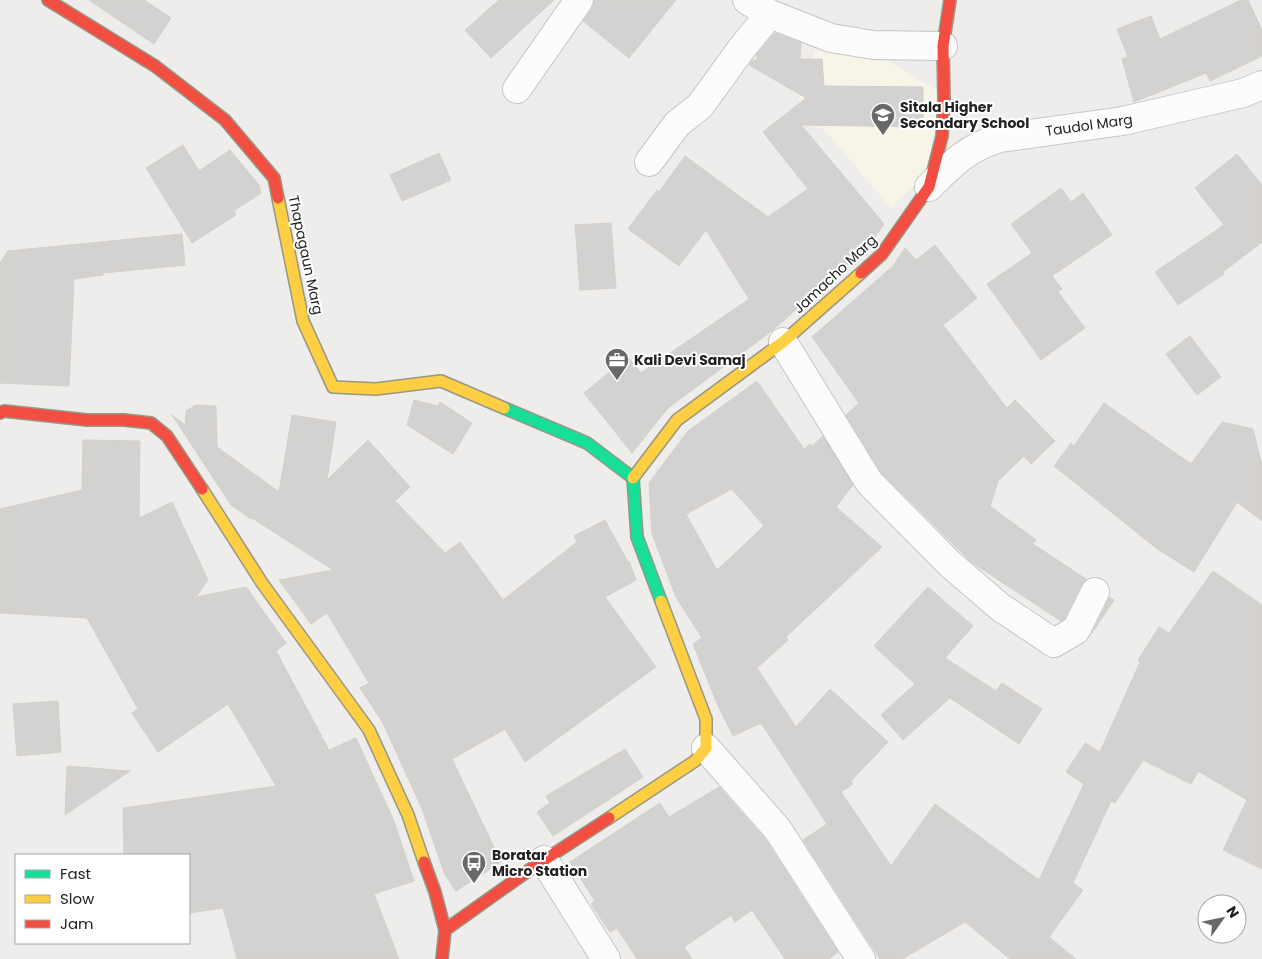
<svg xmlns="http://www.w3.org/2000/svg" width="1262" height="959" font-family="Poppins,sans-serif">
<rect width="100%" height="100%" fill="#efedeb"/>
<path fill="#f7f5e8" d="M857,43l92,54 -22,75 -36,36 -92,-108 17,-50z"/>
<path fill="#d4d2d0" stroke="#d2cfcc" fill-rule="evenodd" d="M89,0h55l27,18 -17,26z
M499,0h55l-63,58 -26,-28z
M594,0h82l-47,58 -46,-37 9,-12z
M1241,0h7l14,30v26l-52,25 -4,-8 -72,29 -12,-43 6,-2 -11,-28 34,-13 9,23z
M775,33l26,10 -1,16h22l2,27 99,1v40l-122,-2 83,99 -14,20 -97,86 -105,78 -36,45 -48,-60 44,-36 13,16 108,-74 -43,-69 -27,36 -51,-37 29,-39 2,2 26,-36 83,61 40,-28 -45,-57 43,-34 -57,-33 4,-5h4v-6z
M183,145l16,26 31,-21 29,35 2,8 -27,18 2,4 -44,28 -46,-75z
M439,153l12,27 -49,21 -12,-26z
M1237,154l25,31v57l-39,30 1,2 -46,31 -23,-33 69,-47 -29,-37z
M1061,188l10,14 12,-9 29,42 -60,41 10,13 -4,3 27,36 -44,32 -54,-76 45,-31 -21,-29z
M611,223l5,65 -36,2 -5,-65z
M182,234l3,31 -82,8v2l-29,4 -5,107 -69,-3v-120l8,-12z
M935,245l42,53 -34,27 64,83 8,-8 40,41 -24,23 -7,-8 -26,25 -8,25 46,34 -3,4 53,35 -5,6 -17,34 -3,2 -90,-59 -90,-90 -35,-57 13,-12 -47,-66 81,-71 12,-18 11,12z
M1190,336l31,41 -24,18 -31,-41z
M757,381l47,68 6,-5 2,2 11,-10 30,49 -17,22 46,40 -96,90 2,3 -31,28 39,59 34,-38 58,53 -37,39 2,3 -12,8 50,74 44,-62 104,76 45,-96 -18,-12 19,-29 15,9 40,-90 -2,-2 21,-33 10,6 44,-62 49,34v264l-39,-19 24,-50 -49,-29 -7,13 -48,-24 -28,43 -4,-2 -38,82 10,7 -34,47 27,22h-66l-45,-37 -63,37h-22l-77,-119 24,-16 -66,-101 -28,13 -17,-35 -23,-57 9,-6 -26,-41 -24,-63 -3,-51 39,-52zM732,489l32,37 -47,44 -31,-56z
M414,400l24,6 2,-4 32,21 -19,31 -46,-29z
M1104,403l87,61 31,-42 31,7 9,37v55l-25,-19 -43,70 -38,-24 -102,-82 17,-23 3,3z
M196,405l20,1 1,41 62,45 13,-77 44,7 -9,58 41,-40 42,47 -15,14 50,52 15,-11 43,58 74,-58 -3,-6 31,-16 24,44v-3l7,19 -31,17 51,70 -131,95 -20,-33 -53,30 49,103 -45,29 -11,-16 -23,-66 -39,-86 -23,-35 9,-5 -42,-70 -16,11 -32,-44 54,-10 -81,-52 -1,1 -20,-14 -59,-90 13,10 1,-14z
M83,440l57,1 -1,77 33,-16 36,78 -12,17 50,-10 40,56 -10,8 53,99 27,-12 38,83 20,60 -40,13 25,65h-162l-14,-51 -34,5v-58h-65l-1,-47 153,-22 -48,-82 -70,48 -26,-39 6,-4 -51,-91 -87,-5v-104l82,-19z
M928,587l45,39 -28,32 51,33 6,-8 40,26 -23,35 -69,-46 -47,42 -22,-25 34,-31 -41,-38z
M1109,597l5,3 -22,33 17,-34z
M58,701l3,51 -44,4 -4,-52z
M625,749l18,28 -90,59 -16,-24 13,-9 -4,-7z
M67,766l63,5 -65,44z
M719,787l46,52 73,113 -9,7h-44l-33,-49 -17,12 -4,-7 -47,32 8,12h-55l-20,-31 -7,4 -19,-28 4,-3 -25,-39 90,-59 9,14z"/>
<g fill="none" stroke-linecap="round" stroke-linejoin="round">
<defs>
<path id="street" d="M747,0l23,14
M517,89l62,-89
M649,162l28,-38 23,-18 42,-58 28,-34 61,24 42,7 70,1
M929,187c23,-23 39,-40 71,-49l123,-17 120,-28 19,-8
M783,342l86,140 81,82 50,43 54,36 22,-13 19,-38
M706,748l72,82 83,129
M544,860l62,99"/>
<path id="fast" d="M504,408l83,35 46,35
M633,478l4,59 24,64"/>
<path id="slow" d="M278,198l25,123 30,66 43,2 65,-8 63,27
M633,478l44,-58 106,-78 78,-69
M202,489l60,94 107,147 39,85 16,47
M609,818l86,-57 11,-13v-29l-45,-118"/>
<path id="jam" d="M48,0l107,66 70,54 49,58 4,20
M861,273l21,-19 47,-67 13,-51 2,-36 -1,-54 7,-46
M0,413l4,-2 83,9h37l27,3 16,13 35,53
M424,862l11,30 10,38
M442,959l3,-29 90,-64 74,-48"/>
</defs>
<use href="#street" stroke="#c6c5c4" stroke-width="30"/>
<use href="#fast" stroke="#969784" stroke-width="14"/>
<use href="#slow" stroke="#969784" stroke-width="14"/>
<use href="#jam" stroke="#969784" stroke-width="14"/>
<use href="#street" stroke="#fdfcfc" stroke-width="28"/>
<use href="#fast" stroke="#16e098" stroke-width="11"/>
<use href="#slow" stroke="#ffcf43" stroke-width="11"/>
<use href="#jam" stroke="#f24e42" stroke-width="11"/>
</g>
<defs>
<symbol id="school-pin" viewBox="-11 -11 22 30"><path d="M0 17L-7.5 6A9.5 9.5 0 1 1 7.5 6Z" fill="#696868" stroke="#fff"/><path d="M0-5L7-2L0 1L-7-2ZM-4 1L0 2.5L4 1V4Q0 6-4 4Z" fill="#fff"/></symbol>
<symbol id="office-pin" viewBox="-11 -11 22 30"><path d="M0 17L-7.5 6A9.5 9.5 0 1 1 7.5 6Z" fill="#696868" stroke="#fff"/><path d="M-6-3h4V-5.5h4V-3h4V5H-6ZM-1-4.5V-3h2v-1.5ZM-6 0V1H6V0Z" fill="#fff"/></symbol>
<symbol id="bus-pin" viewBox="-11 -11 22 30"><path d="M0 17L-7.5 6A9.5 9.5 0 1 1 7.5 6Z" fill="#696868" stroke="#fff"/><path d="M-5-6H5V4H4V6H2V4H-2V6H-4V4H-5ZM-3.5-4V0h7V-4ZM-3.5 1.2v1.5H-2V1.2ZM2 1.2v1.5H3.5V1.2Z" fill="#fff"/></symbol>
</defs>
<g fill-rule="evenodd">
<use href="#school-pin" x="869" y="101" width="28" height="38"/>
<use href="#office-pin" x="603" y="346" width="28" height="38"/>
<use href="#bus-pin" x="460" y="849" width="28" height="38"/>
</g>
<g text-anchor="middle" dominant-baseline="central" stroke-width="4" stroke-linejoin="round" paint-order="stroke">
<g font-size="14" font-weight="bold" fill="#212121" stroke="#fff" text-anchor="start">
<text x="900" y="107">Sitala Higher<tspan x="900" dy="16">Secondary School</tspan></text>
<text x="634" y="360">Kali Devi Samaj</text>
<text x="492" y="855">Boratar<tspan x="492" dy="16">Micro Station</tspan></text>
</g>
<g font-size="14" fill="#212121" stroke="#fff">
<text transform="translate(1089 125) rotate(-8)">Taudol Marg</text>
<text transform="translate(306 255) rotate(78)">Thapagaun Marg</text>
<text transform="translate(835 274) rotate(-43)">Jamacho Marg</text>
</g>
</g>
<rect x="15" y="854" width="175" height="90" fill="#ffffff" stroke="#a6a6a6"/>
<rect x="25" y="870" width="25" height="8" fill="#16e098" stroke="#a6a6a6"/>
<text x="60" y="879" font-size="15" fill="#212121">Fast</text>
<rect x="25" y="895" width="25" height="8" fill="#ffcf43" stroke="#a6a6a6"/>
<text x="60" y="904" font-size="15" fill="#212121">Slow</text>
<rect x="25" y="920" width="25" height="8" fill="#f24e42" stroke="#a6a6a6"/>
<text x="60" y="929" font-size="15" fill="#212121">Jam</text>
<g transform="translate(1222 919) rotate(57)"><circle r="24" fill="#ffffff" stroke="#a6a6a6"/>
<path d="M0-4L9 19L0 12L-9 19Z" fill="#696868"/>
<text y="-8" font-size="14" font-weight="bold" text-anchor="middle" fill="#212121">N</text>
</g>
</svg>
